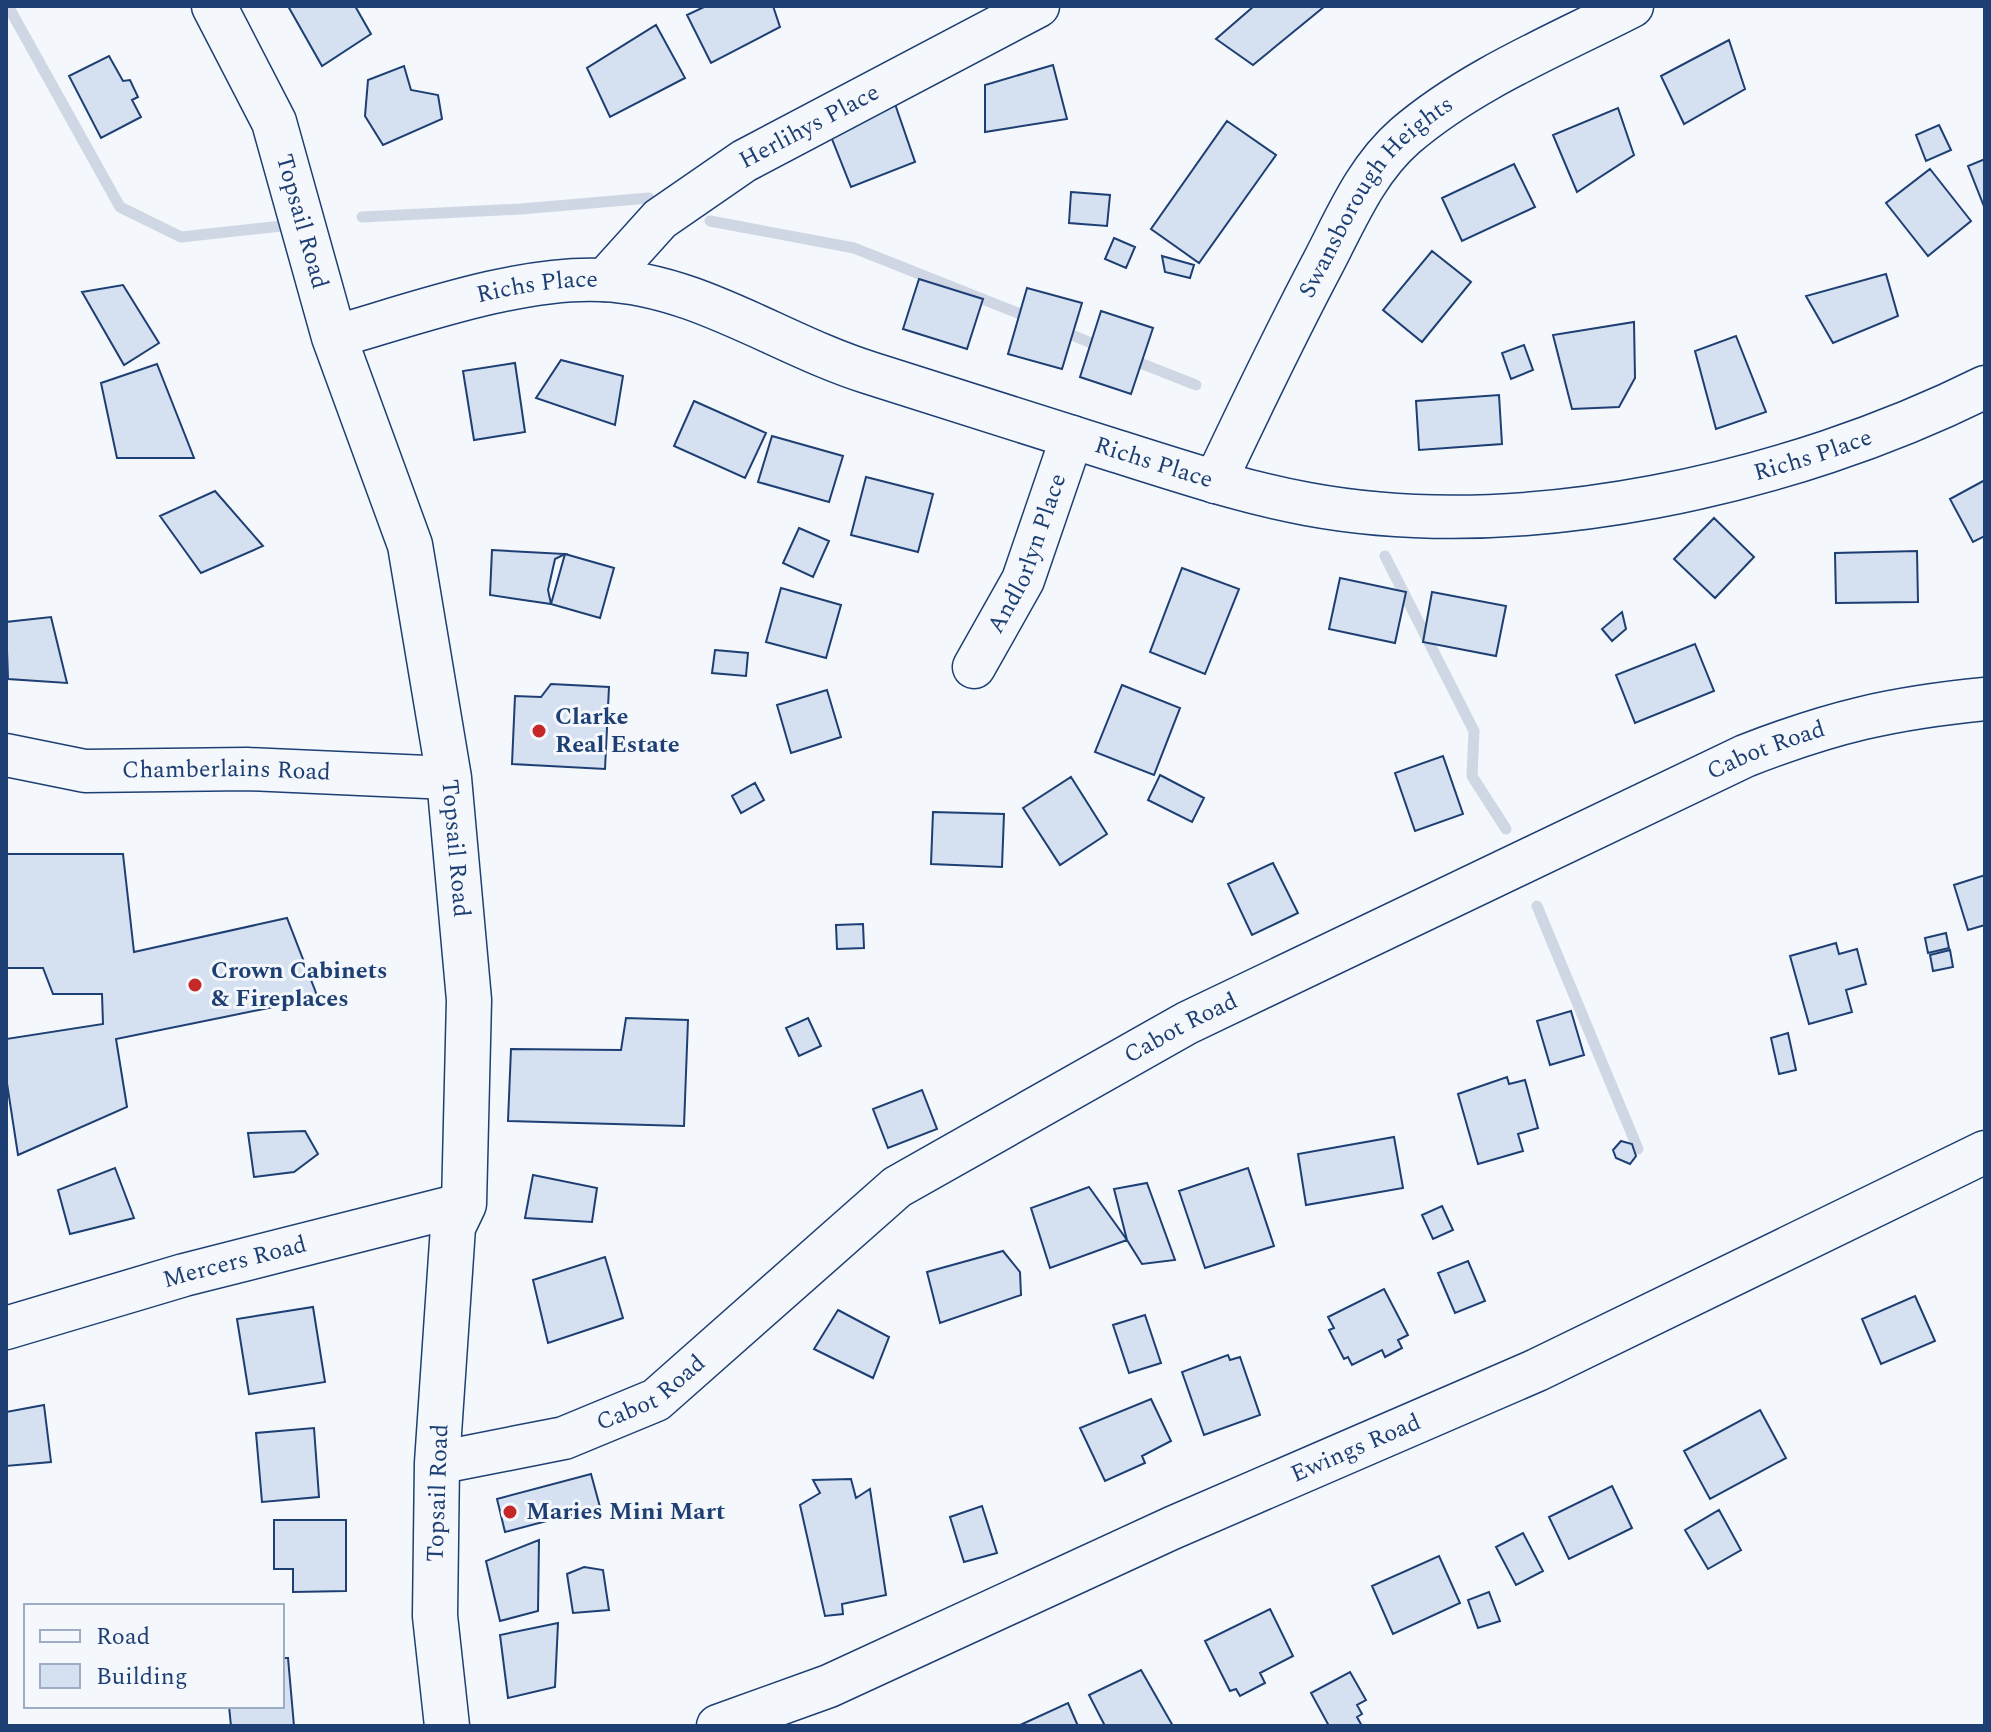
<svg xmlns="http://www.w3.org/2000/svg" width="1991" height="1732" font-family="Spectral,serif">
<rect width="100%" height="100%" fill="#f4f7fb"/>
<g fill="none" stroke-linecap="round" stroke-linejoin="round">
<path stroke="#cfd7e4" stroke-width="11" d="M8,6l112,201 61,30 101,-11
M362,217l159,-8 128,-11
M710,221l144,27 179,71
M1060,330l43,18
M1130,359l66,26
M1385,556l89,175 -2,45 34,53
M1537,906l101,243"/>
</g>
<path fill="#d5e0f0" stroke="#1d3f73" stroke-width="2" d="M288,6h67l16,28 -49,32z
M706,6h67l7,21 -69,36 -24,-48z
M1254,6h71l-72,59 -37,-26z
M656,25l29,53 -75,39 -23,-49z
M1729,40l16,49 -61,35 -23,-48z
M109,56l14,25 7,-1 8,17 -6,3 9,17 -40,21 -32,-62z
M1053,65l14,54 -82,13v-47z
M404,66l7,24 27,5 4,24 -59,26 -18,-29 3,-36z
M895,104l20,58 -64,25 -21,-53z
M1618,108l16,47 -57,37 -24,-57z
M1227,121l49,34 -77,108 -48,-34z
M1939,125l12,25 -25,11 -10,-26z
M1985,159v50l-17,-43z
M1514,164l21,43 -73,34 -20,-43z
M1930,169l41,52 -43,35 -42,-53z
M1071,192l39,3 -3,31 -38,-3z
M1114,238l21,9 -9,21 -21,-9z
M1432,251l39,31 -49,60 -39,-32z
M1162,256l32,9 -4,13 -25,-6z
M1886,274l12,42 -65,27 -27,-47z
M919,279l64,20 -16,50 -64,-20z
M123,285l36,58 -35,22 -42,-73z
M1027,288l55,15 -20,66 -54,-15z
M1101,311l52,17 -22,66 -51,-17z
M1634,322l1,56 -16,29 -47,2 -19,-74z
M1736,336l30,76 -50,17 -21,-78z
M1524,345l9,25 -22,9 -9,-26z
M561,360l62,16 -8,49 -79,-27z
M515,363l10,69 -51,8 -11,-69z
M157,364l37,94h-77l-16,-75z
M1499,395l3,49 -83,6 -3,-49z
M694,401l72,32 -21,45 -71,-32z
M772,436l71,20 -14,46 -71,-20z
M866,477l67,17 -15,58 -67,-17z
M1985,480v56l-12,6 -23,-43z
M215,491l48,55 -62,27 -41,-57z
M1714,518l40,39 -39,41 -41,-39z
M799,528l30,13 -16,36 -30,-14z
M492,550l73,4 -10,5 -7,31 3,14 -61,-9z
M1917,551l1,51 -82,1 -1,-50z
M565,554l49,14 -14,50 -49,-14z
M1182,568l57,21 -34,85 -55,-22z
M1340,578l66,14 -11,51 -66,-14z
M781,588l60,17 -15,53 -60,-16z
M1432,592l74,14 -10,50 -73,-14z
M1622,612l4,17 -14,12 -10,-12z
M51,617l16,66 -59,-4 -2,-57z
M1695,644l19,47 -79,32 -19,-48z
M715,650l33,3 -2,23 -34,-3z
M551,684l58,3 -4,82 -93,-5 3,-68 26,1z
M1122,685l58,23 -26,67 -59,-23z
M827,690l14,47 -50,16 -14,-48z
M1443,756l20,58 -48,17 -20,-58z
M1160,775l44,23 -12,24 -44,-22z
M1071,777l36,57 -47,31 -37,-57z
M755,783l9,17 -23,13 -9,-17z
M933,812l71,2 -2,53 -71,-3z
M6,854h117l11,98 153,-34 31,80 -202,41 11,68 -109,48 -12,-78v-38l97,-15 -1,-30h-49l-10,-26h-37z
M1273,863l25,50 -46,22 -24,-51z
M1985,875v50l-17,5 -14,-45z
M863,924l1,24 -27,1 -1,-24z
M1946,933l3,15 -21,5 -3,-15z
M1836,943l3,11 18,-5 9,35 -20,6 6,22 -43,12 -19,-68z
M1950,950l3,17 -20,4 -3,-16z
M1571,1011l13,44 -34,10 -13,-44z
M626,1018l62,2 -4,106 -176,-5 3,-72 110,1z
M808,1018l13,28 -22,10 -13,-28z
M1788,1033l8,37 -17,4 -8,-36z
M1507,1077l2,7 16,-4 13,48 -20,6 5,17 -45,13 -20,-70z
M922,1090l15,39 -49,19 -15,-39z
M305,1131l13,23 -24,18 -40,5 -6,-44z
M1394,1137l9,51 -97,17 -8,-51z
M1621,1141l11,3 4,12 -6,8 -14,-6 -3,-8z
M115,1168l19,50 -64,16 -12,-44z
M1248,1168l26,78 -69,22 -26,-77z
M533,1175l64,13 -5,34 -67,-4z
M1147,1183l28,77 -33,4 -15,-24 -13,-51z
M1089,1187l38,53 -77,28 -19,-60z
M1442,1206l11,24 -20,9 -11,-24z
M1003,1251l17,21 1,23 -81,28 -13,-51z
M605,1257l18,61 -75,25 -15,-63z
M1468,1261l17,40 -30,12 -17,-40z
M1384,1289l24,46 -10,5 4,8 -17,9 -3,-7 -30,15 -4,-8 -4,2 -15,-29 5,-2 -6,-11z
M1915,1296l20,45 -54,23 -19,-45z
M313,1307l12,75 -76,12 -12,-75z
M838,1310l51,27 -16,41 -59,-29z
M1145,1315l16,48 -32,10 -16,-48z
M1228,1355l2,5 10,-3 20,58 -56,20 -22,-63z
M1151,1399l20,42 -29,15 3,7 -40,18 -25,-53z
M44,1405l7,57 -45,4v-54z
M1760,1410l26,48 -76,41 -26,-48z
M314,1428l5,69 -57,5 -6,-69z
M591,1474l9,33 -95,25 -8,-33z
M851,1479l5,19 14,-9 16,106 -44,9 1,10 -18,2 -25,-111 20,-12 -7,-13z
M1612,1486l20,42 -63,31 -20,-42z
M982,1506l15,47 -33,9 -14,-45z
M1719,1510l22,40 -33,19 -23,-39z
M274,1520h72v71l-53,1v-23h-19z
M1523,1533l20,38 -27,14 -20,-38z
M539,1540l-1,71 -38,10 -14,-60z
M1439,1556l21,47 -67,31 -21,-48z
M584,1567l19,3 6,40 -36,3 -6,-39z
M1489,1592l11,29 -22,7 -10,-28z
M1270,1609l23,47 -33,17 5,10 -25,13 -4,-7 -6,2 -25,-50z
M558,1623l-3,64 -47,11 -8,-63z
M282,1658h6l6,68h-63l-2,-20h53z
M1141,1670l32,56h-68l-16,-31z
M1350,1672l16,28 -9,5 5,9 -5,3 5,9h-33l-18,-33z
M1068,1703l10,23h-60z"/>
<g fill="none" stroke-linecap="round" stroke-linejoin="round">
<defs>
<g id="minor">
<path id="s1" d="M605,280l55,-61 84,-58 294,-155"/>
<path id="s2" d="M334,337c80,-23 185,-61 268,-57 96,4 178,65 268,93 82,26 164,52 246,78 64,20 126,41 191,53 216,40 483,-20 678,-117"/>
<path id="s3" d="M1215,482c35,-74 70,-147 108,-219 23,-44 43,-93 82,-127 65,-56 151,-91 227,-130"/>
<path id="s4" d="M974,667l49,-87 49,-143"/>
<path id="s5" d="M6,755l79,16 162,-2 202,9"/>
<path id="s6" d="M6,1328l178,-53 280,-71"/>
<path id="s7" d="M437,1463l127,-25 92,-38 241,-213 290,-164 558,-267c87,-34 147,-48 240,-57"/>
<path id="s8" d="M718,1726l111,-40 343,-158 365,-158 448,-218"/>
</g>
<g id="major">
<path id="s9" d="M214,6l60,116 60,215 76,208 39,233 20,222 -5,204 -11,23 -16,236 -2,153 12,110"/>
</g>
</defs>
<use href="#minor" stroke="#1d3f73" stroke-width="45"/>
<use href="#major" stroke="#1d3f73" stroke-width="47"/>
<use href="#minor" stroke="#f4f7fb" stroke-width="42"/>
<use href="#major" stroke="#f4f7fb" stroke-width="44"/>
</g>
<g fill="#c62828" stroke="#f4f7fb" stroke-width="3">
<circle cx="539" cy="731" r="8"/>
<circle cx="195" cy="985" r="8"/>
<circle cx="510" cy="1512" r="8"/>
</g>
<g text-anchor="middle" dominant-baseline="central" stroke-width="6" stroke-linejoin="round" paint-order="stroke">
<g font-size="24" fill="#1d3f73" stroke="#f4f7fb">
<text stroke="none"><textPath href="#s1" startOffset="258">Herlihys Place</textPath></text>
<text stroke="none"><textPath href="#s3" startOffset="330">Swansborough Heights</textPath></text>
<text stroke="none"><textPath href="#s9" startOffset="234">Topsail Road</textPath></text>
<text stroke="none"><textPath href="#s2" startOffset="210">Richs Place</textPath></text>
<text stroke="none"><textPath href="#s2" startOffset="1530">Richs Place</textPath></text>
<text stroke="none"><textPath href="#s2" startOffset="858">Richs Place</textPath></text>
<text stroke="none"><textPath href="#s4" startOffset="126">Andlorlyn Place</textPath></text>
<text stroke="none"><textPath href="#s7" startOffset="1524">Cabot Road</textPath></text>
<text stroke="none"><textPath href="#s5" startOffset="222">Chamberlains Road</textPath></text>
<text stroke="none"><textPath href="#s9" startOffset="882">Topsail Road</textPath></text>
<text stroke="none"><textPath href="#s7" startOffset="876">Cabot Road</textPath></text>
<text stroke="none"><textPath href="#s6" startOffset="238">Mercers Road</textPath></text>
<text stroke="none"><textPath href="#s7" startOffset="228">Cabot Road</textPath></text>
<text stroke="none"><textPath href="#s8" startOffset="696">Ewings Road</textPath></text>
<text transform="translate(438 1493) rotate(-88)">Topsail Road</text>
</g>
<g font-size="24" font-weight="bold" fill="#1d3f73" stroke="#f4f7fb" text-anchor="start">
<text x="555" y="717">Clarke<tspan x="555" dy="28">Real Estate</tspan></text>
<text x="211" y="971">Crown Cabinets<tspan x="211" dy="28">&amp; Fireplaces</tspan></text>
<text x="526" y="1512">Maries Mini Mart</text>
</g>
</g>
<rect width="1991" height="1732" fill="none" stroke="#1d3f73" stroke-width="16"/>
<rect x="24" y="1604" width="260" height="104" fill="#f4f7fb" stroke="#9eadc5" stroke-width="2"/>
<rect x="40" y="1630" width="40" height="12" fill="#f4f7fb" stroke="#9eadc5" stroke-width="2"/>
<text x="96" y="1644" font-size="24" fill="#1d3f73">Road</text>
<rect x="40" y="1664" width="40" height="24" fill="#d5e0f0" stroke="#9eadc5" stroke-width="2"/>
<text x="96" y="1684" font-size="24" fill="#1d3f73">Building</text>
</svg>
